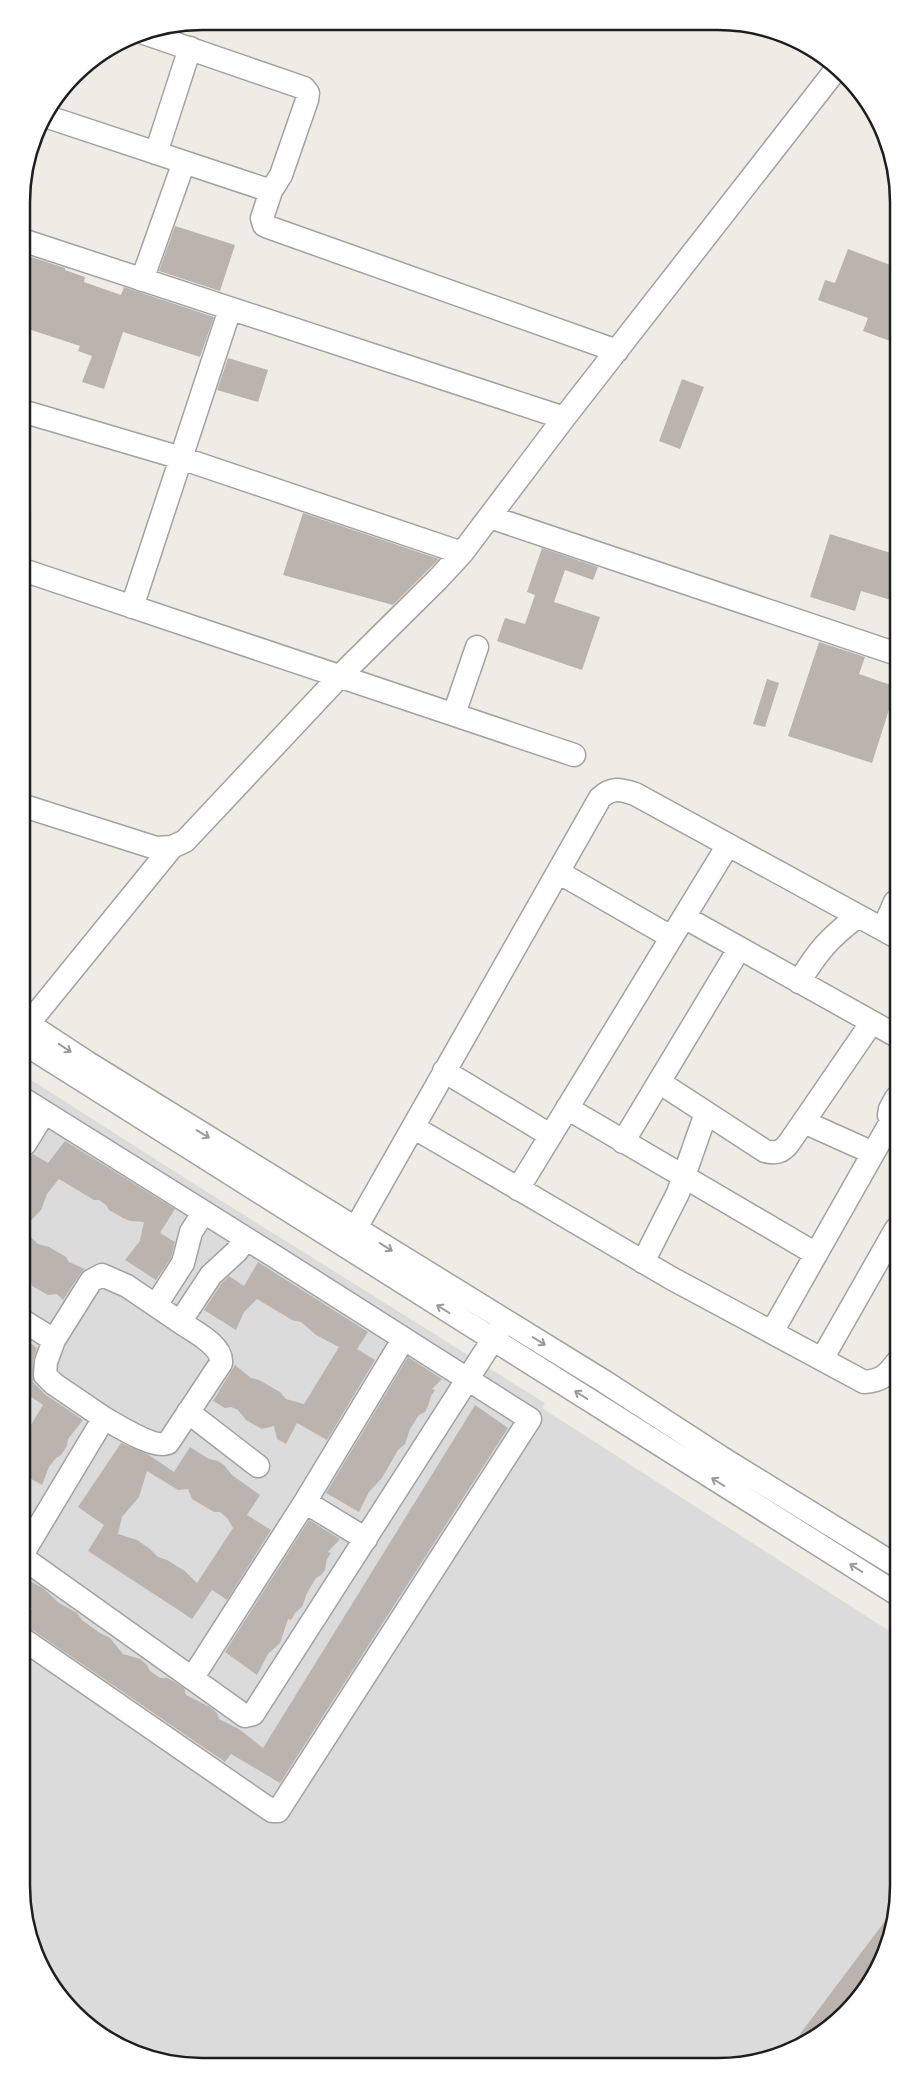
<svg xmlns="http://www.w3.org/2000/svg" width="920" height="2088" font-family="'Alegreya Sans',sans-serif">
<rect width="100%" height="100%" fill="#eeece5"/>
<path fill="#dcdbdb" d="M25,1076l155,99 365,228 -3,5 355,228 1,262 -13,57 -31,50 -36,31 -53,25 -598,2 -84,-41 -37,-45 -19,-44z"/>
<path fill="#bbb4ae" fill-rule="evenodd" d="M175,226l60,19 -15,46 -61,-20z
M848,249l45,17v76l-30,-11 5,-13 -50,-18 7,-20 10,3z
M22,254l43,14v2l20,7 -1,5 37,13 3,-8 90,30 -14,40 -77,-25 -19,57 -22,-7 10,-26 -14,-5 2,-5 -58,-19z
M228,358l40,12 -10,32 -41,-12z
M682,379l22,8 -24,62 -21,-8z
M303,513l136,46 -46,46 -110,-30z
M830,534l64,20v47l-33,-10 -6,20 -45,-14z
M542,548l56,19 -5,13 -28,-10 -11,32 46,15 -18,53 -85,-29 8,-23 20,6 10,-29 -8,-3z
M819,642l46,15 -6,17 35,12v8l-22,69 -84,-27z
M767,679l12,4 -14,44 -12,-3z
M65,1141l110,68 -15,24 15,9 -4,16 -15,22 -31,-20 15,-19 4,-19 -14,-1 -7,-3 -14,-8 -3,-5 -7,-5h-5l-35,-21 -12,15 -6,16 -16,17v-63l8,-10 15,9z
M25,1232l13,12 11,3 17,10 3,5 16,7 -5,5 -17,26 -6,-6 -9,1 -16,-9 -2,-10 -5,-1z
M258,1262l110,70 -11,17 18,11 -48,80 -30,-17 -11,21 -9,-5 -3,-13 -12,3 -16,-9 -8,-10 -7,-3 -6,1 -12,-7 22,-36 16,13 8,2 21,12 6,7 18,5 35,-57 -23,-12 -15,-13 -9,-2 -35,-21 -13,13 -8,18 -32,-20 17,-26 8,-8 15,10z
M26,1340l11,8 -4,13v21l13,13 37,25 -15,19 -1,7 -6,9 -5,3 -7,9 -7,18 -16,-9v-43l17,-28 -16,-11 -1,2z
M408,1357l34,22 -10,10 3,1 -4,6 -3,10 -3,6 -6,3 -9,14 -5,15 -7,6 -16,28 -13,14 -10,20 -33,-19z
M475,1405l33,23 -228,355 -49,-29 -6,8 -191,-131 -8,-2v-13l6,-8 -6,-4v-25l17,9 16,15 18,10 5,7 18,13 10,5 13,16 17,5 7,6 3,6 10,7h7l6,3 11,7 2,7 24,12 7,6 2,6 20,10 24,19z
M121,1443l28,12 25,17 16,-25 19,12 9,2 6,4 8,10 28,20 -13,20 24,15 -44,70 -15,-10 -20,29 -104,-68 16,-26 -26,-18zM147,1471l31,19 10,-1 4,10 22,13h6l7,6 6,10 -36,55 -12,-12 -18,-11 -9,-3 -8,-8 -13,-9 -19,-6 4,-17 17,-20z
M309,1520l31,19 -12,13 3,1 -4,6 -2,11 -4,5 -5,3 -9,15 -5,14 -7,6 -4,7 -3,-1 -8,24 -12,11 -11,21 -32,-23z
M897,1905l-12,50 -31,50 -36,31 -30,14z"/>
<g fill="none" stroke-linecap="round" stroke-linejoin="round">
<defs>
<path id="minor" d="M144,33l160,55 4,5 -1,7 -26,75 -10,16
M45,116l226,75 -9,27 2,7 4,2 349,124
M156,153l34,-105
M22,240l542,178
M142,280l42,-118
M22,411l159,47 281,95
M490,517l404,136
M23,570l551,185
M132,607l98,-298
M454,714l23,-67
M24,806l132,42 16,-1 13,-6 155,-165 98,-97 24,-26 102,-135 274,-351
M558,872l113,65
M684,917l211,118
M883,929l12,-27
M799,982c19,-31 30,-44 59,-66
M24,1021l64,42 517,319 117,76 175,108
M24,1029l148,-182
M25,1044l872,550
M444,1071l106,64
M659,1082l80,-133
M896,1098l-6,11 -1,6 7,7
M25,1100l249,156 256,163 -252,392h-6l-245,-169
M567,1108l249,146
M804,1122l69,31
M413,1127l258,151 193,104c16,-1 23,-6 33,-20
M623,1142l36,-60 106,69c11,3 17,1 24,-8l83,-121
M25,1144l19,-31
M518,1189l210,-344
M349,1240l251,-442c12,-11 20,-9 35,-4l260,142
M643,1262l35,-69 28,-80
M156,1305l27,-42 8,-31 13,-20
M25,1322l29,18 37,-59 11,-6 25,11 53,36
M772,1332l120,-212
M54,1340l-8,22 -1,13 9,9 50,34
M822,1359l74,-130
M188,1412l70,54
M305,1502l61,37
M26,1548l78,-130c14,8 50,31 64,25l53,-80c2,-18 -28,-32 -41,-41l31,-47 26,-24 9,-12
M26,1560l219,156 8,-2 248,-387
M193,1677l112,-175 98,-162"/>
</defs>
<use href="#minor" stroke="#a2a2a2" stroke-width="25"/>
<use href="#minor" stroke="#fff" stroke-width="22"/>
</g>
<defs><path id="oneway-shaft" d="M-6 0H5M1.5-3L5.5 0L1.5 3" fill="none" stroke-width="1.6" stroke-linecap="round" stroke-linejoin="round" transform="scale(1.25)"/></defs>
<g stroke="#9a9a9a">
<use href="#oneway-shaft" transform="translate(65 1048) rotate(34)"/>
<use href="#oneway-shaft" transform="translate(203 1134) rotate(31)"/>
<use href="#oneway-shaft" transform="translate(386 1247) rotate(32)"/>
<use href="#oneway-shaft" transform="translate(443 1309) rotate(-148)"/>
<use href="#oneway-shaft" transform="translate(539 1341) rotate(32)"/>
<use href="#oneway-shaft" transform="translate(581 1395) rotate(-148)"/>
<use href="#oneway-shaft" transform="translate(718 1482) rotate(-148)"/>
<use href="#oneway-shaft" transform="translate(856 1568) rotate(-148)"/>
</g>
<path d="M0 0H920V2088H0ZM202 30H718A172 172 0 0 1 890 202V1886A172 172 0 0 1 718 2058H202A172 172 0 0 1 30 1886V202A172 172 0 0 1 202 30Z" fill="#fff" fill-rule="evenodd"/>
<path fill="none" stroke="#1e1e1e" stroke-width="2.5" d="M202 30H718A172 172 0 0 1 890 202V1886A172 172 0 0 1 718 2058H202A172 172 0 0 1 30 1886V202A172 172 0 0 1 202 30Z"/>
</svg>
